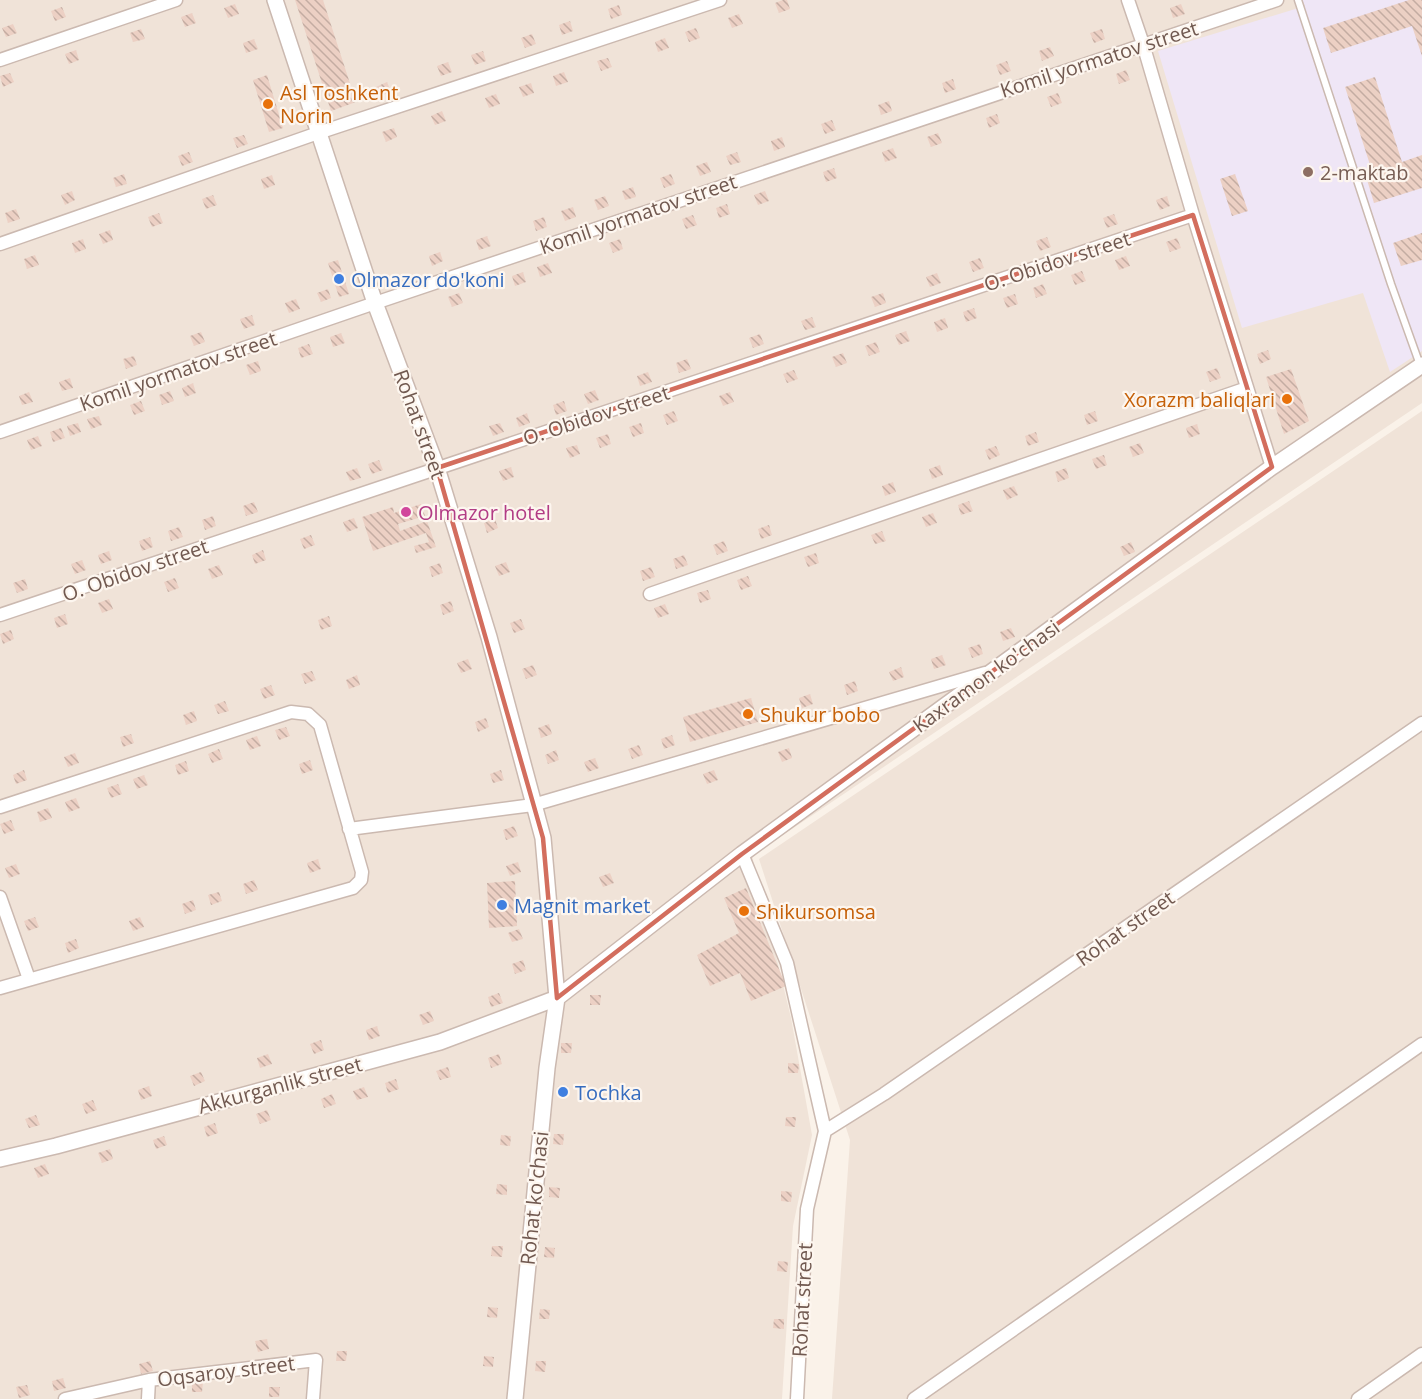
<svg xmlns="http://www.w3.org/2000/svg" width="1422" height="1399" font-family="'Open Sans',sans-serif">
<defs>
<pattern id="building-back-hatch" width="6" height="6" patternUnits="userSpaceOnUse" patternTransform="scale(1.5)"><rect width="6" height="6" fill="#ecd0c4"/><path d="M-1 5l2 2M0 0l6 6M5-1l2 2" fill="none" stroke="#c4aca2"/></pattern>
</defs>
<rect width="100%" height="100%" fill="#faf2e9"/>
<path fill="#f0e3d8" d="M0,0h1422v403l-670,453 39,162 21,117 -19,91 -11,173h-782z
M1422,411v988h-590l18,-259 -91,-281z"/>
<path fill="#efe6f6" d="M1302,0h120v351l-32,21 -27,-79 -121,35 -84,-277 147,-45z"/>
<path fill="url(#building-back-hatch)" d="M295,0h28l33,102 -25,9z
M783,0h4l3,9 -11,4 -4,-10z
M1409,0h13v56l-10,-30 -81,27 -8,-25z
M235,4l4,10 -11,4 -4,-10z
M1181,4l4,10 -12,4 -3,-10z
M619,5l3,10 -11,4 -3,-10z
M62,7l4,10 -11,4 -4,-10z
M192,13l4,10 -11,4 -4,-10z
M739,14l4,10 -11,4 -4,-10z
M570,21l3,10 -11,4 -3,-10z
M13,24l4,9 -11,4 -4,-9z
M696,28l4,10 -11,4 -4,-10z
M141,29l4,10 -12,3 -3,-9z
M1102,29l3,10 -11,4 -4,-10z
M532,34l4,10 -11,4 -4,-10z
M665,38l4,10 -11,4 -3,-10z
M254,39l4,10 -12,4 -3,-10z
M1050,47l4,9 -12,5 -3,-10z
M76,50l3,10 -10,4 -4,-10z
M483,51l3,10 -11,4 -4,-10z
M608,58l4,9 -11,4 -4,-10z
M1007,61l4,10 -11,4 -4,-10z
M448,62l4,10 -11,4 -4,-10z
M1126,70l4,10 -11,4 -3,-10z
M564,72l4,10 -12,4 -3,-10z
M10,73l4,9 -11,5 -3,-11z
M267,75l16,53 -14,4 -16,-52z
M1375,77l27,85 20,-7v33l-48,15 -9,-30 7,-2 -27,-84z
M953,79l3,10 -11,4 -3,-10z
M387,82l4,10 -11,4 -4,-9z
M531,83l3,10 -11,4 -4,-10z
M1058,93l4,10 -11,4 -4,-10z
M496,94l4,10 -11,4 -4,-10z
M889,101l3,10 -11,4 -3,-10z
M442,111l4,10 -11,4 -4,-9z
M997,114l3,9 -11,5 -3,-10z
M832,120l4,10 -11,4 -4,-10z
M394,128l3,9 -11,5 -4,-10z
M938,133l4,10 -11,4 -4,-10z
M244,135l4,9 -11,4 -4,-10z
M782,137l3,10 -11,4 -3,-10z
M893,148l4,10 -12,4 -3,-10z
M189,152l4,10 -11,4 -4,-10z
M737,152l4,10 -11,3 -4,-9z
M707,162l4,10 -11,4 -4,-10z
M834,168l3,10 -11,4 -3,-10z
M124,174l3,10 -11,3 -3,-9z
M671,174l4,10 -11,4 -4,-10z
M1235,174l13,37 -16,5 -12,-37z
M272,175l3,10 -11,4 -3,-10z
M633,187l3,10 -11,3 -3,-9z
M72,191l3,9 -10,5 -4,-10z
M765,191l4,10 -11,4 -4,-10z
M213,195l4,10 -11,4 -4,-10z
M605,196l4,10 -11,4 -4,-10z
M1167,196l3,10 -10,4 -4,-10z
M727,204l3,10 -11,4 -3,-10z
M573,207l3,10 -11,4 -4,-10z
M16,209l4,10 -12,4 -3,-10z
M159,213l4,10 -11,4 -4,-10z
M1114,214l4,10 -11,4 -4,-10z
M693,215l4,10 -11,4 -4,-10z
M544,217l3,10 -11,4 -3,-10z
M110,230l3,10 -10,4 -4,-10z
M1422,233v27l-21,6 -8,-23z
M487,236l4,10 -12,4 -3,-10z
M1047,237l4,10 -11,4 -4,-10z
M1177,238l4,10 -11,4 -4,-10z
M83,239l3,10 -11,4 -3,-10z
M620,239l3,10 -10,4 -4,-10z
M440,252l3,9 -11,5 -3,-10z
M35,255l4,10 -12,4 -3,-10z
M1126,256l4,10 -11,4 -4,-10z
M980,258l4,10 -11,4 -4,-10z
M338,260l11,34 -10,3 -11,-34z
M548,263l4,10 -12,4 -3,-10z
M1082,271l4,10 -11,4 -4,-10z
M523,272l3,10 -11,4 -3,-10z
M937,273l4,10 -11,4 -4,-10z
M1043,284l4,10 -11,4 -3,-10z
M328,289l3,9 -10,4 -4,-9z
M459,293l4,10 -11,4 -4,-10z
M883,293l3,10 -11,4 -4,-10z
M1015,294l3,10 -11,4 -4,-10z
M296,299l4,10 -11,4 -4,-10z
M974,308l3,10 -11,4 -3,-10z
M252,315l3,10 -11,4 -4,-10z
M812,317l4,10 -11,3 -4,-9z
M945,318l3,10 -11,4 -3,-10z
M906,331l4,10 -11,4 -4,-10z
M201,332l4,10 -11,4 -4,-10z
M341,333l4,10 -12,4 -3,-10z
M760,334l4,10 -11,4 -4,-10z
M876,342l4,10 -11,4 -4,-10z
M309,344l4,10 -12,4 -3,-10z
M1268,350l3,9 -11,5 -3,-10z
M843,353l4,10 -11,4 -4,-10z
M134,356l3,9 -11,4 -3,-10z
M687,359l4,10 -12,4 -3,-10z
M258,361l3,10 -11,4 -4,-10z
M1217,368l4,10 -11,4 -4,-10z
M1291,369l18,52 -25,13 -18,-57z
M794,370l4,9 -11,4 -4,-9z
M648,372l4,10 -12,4 -3,-10z
M70,378l3,10 -11,3 -3,-9z
M193,383l3,10 -11,4 -3,-9z
M595,390l4,10 -11,4 -4,-10z
M170,391l4,10 -12,4 -3,-10z
M29,392l4,10 -11,3 -3,-9z
M730,392l4,10 -11,4 -4,-10z
M1141,395l4,10 -12,4 -3,-10z
M141,401l4,10 -11,4 -4,-10z
M564,401l3,10 -11,4 -3,-10z
M674,411l4,10 -11,4 -4,-10z
M1095,411l3,10 -11,4 -3,-10z
M527,413l3,10 -11,4 -3,-9z
M99,416l3,9 -11,4 -4,-10z
M78,423l3,9 -11,4 -3,-10z
M500,423l4,9 -11,4 -4,-10z
M641,423l3,10 -11,4 -4,-10z
M1197,424l3,10 -11,4 -3,-10z
M61,428l4,10 -12,4 -3,-10z
M1036,432l3,10 -11,4 -3,-10z
M608,434l3,10 -11,4 -4,-10z
M38,436l4,10 -11,4 -4,-10z
M1140,443l4,10 -11,4 -4,-10z
M577,445l3,9 -10,4 -4,-10z
M996,446l4,9 -11,5 -4,-10z
M1104,455l3,10 -11,4 -4,-10z
M379,460l4,10 -11,4 -4,-10z
M940,465l3,10 -11,4 -3,-10z
M511,467l3,10 -11,4 -4,-10z
M357,468l4,10 -11,3 -4,-9z
M1066,468l3,10 -11,4 -3,-10z
M893,482l3,10 -11,4 -3,-10z
M1014,486l4,9 -11,5 -4,-10z
M969,501l4,10 -12,4 -3,-10z
M254,502l4,10 -12,4 -3,-10z
M421,504l4,12 -27,8 2,7 27,-10 9,26 -20,6 -2,-7 15,-4 -3,-9 -53,18 -11,-34 31,-10 1,6z
M933,513l4,10 -11,4 -4,-10z
M213,516l3,10 -11,4 -3,-10z
M354,518l4,10 -11,4 -4,-10z
M495,519l3,9 -11,5 -3,-10z
M769,525l3,10 -11,4 -3,-10z
M179,527l4,10 -12,4 -3,-10z
M882,531l4,10 -11,3 -4,-9z
M311,535l4,10 -11,4 -4,-10z
M150,537l3,10 -11,4 -3,-10z
M724,541l4,10 -11,4 -4,-10z
M1131,542l4,10 -11,4 -4,-9z
M263,550l3,10 -11,4 -3,-9z
M109,551l3,9 -11,4 -3,-9z
M816,553l3,10 -11,4 -4,-10z
M684,555l4,10 -12,4 -3,-10z
M82,560l4,10 -11,4 -4,-10z
M506,562l4,10 -11,4 -4,-10z
M440,563l3,10 -11,4 -3,-10z
M219,565l4,10 -11,4 -4,-10z
M651,567l4,10 -12,4 -3,-10z
M748,576l4,10 -11,4 -4,-10z
M175,578l4,10 -11,4 -4,-10z
M25,579l3,10 -11,4 -4,-10z
M708,590l3,9 -11,4 -3,-10z
M109,599l4,10 -11,4 -4,-10z
M451,601l3,10 -11,4 -3,-10z
M665,604l4,10 -11,4 -4,-10z
M65,614l3,10 -11,4 -3,-10z
M329,616l3,10 -11,4 -3,-10z
M521,619l4,10 -11,4 -4,-10z
M1011,628l4,9 -12,4 -3,-9z
M11,630l3,9 -11,5 -3,-10z
M980,644l3,10 -11,4 -4,-10z
M942,655l4,10 -12,4 -3,-10z
M468,659l4,10 -11,4 -4,-10z
M533,665l4,10 -11,4 -4,-10z
M901,667l3,10 -11,4 -4,-9z
M312,671l4,9 -11,4 -4,-10z
M357,675l3,10 -11,4 -3,-9z
M855,681l3,10 -11,4 -3,-10z
M271,685l4,10 -11,4 -4,-10z
M810,694l3,10 -11,4 -3,-10z
M751,698l7,24 -68,20 -7,-25z
M225,701l4,10 -11,3 -4,-9z
M194,711l3,10 -11,4 -3,-10z
M486,718l3,9 -11,5 -3,-10z
M549,724l3,10 -11,4 -3,-10z
M286,727l4,9 -11,4 -4,-10z
M131,734l3,9 -11,4 -3,-10z
M672,735l3,10 -11,4 -3,-10z
M257,736l4,10 -11,4 -4,-10z
M639,745l4,10 -11,4 -4,-10z
M789,748l3,10 -10,4 -4,-10z
M219,749l4,10 -11,4 -4,-9z
M556,750l3,10 -11,4 -3,-9z
M75,753l4,10 -11,4 -4,-10z
M595,758l4,10 -11,4 -4,-10z
M310,760l3,10 -11,4 -3,-10z
M186,761l3,10 -11,4 -3,-10z
M24,770l3,10 -11,4 -3,-9z
M501,770l3,10 -11,3 -3,-9z
M714,770l4,10 -11,4 -4,-10z
M144,775l4,10 -11,4 -4,-10z
M118,784l4,10 -11,4 -4,-10z
M76,798l4,10 -11,4 -4,-10z
M48,808l4,10 -12,4 -3,-10z
M11,820l4,10 -11,4 -4,-10z
M514,826l4,10 -12,4 -3,-10z
M318,859l3,10 -11,4 -3,-10z
M518,862l3,10 -11,4 -4,-10z
M16,864l4,10 -11,4 -4,-10z
M610,873l4,10 -11,4 -4,-10z
M254,880l4,10 -12,4 -3,-10z
M515,881l2,45 -28,2 -2,-45z
M746,888l40,98 -35,15 -11,-28 -30,13 -13,-31 42,-22 -15,-35z
M219,892l3,9 -11,4 -3,-10z
M193,900l3,10 -11,4 -3,-10z
M35,917l4,10 -11,4 -4,-10z
M140,917l4,10 -11,4 -4,-10z
M519,929l4,10 -11,3 -4,-9z
M76,939l3,9 -11,5 -3,-10z
M523,960l3,10 -11,4 -3,-10z
M499,993l4,10 -12,4 -3,-10z
M590,995h11l-1,10h-10z
M430,1011l4,10 -11,4 -4,-10z
M377,1026l3,10 -11,4 -3,-10z
M321,1040l3,10 -10,4 -4,-10z
M561,1043h11l-1,10h-10z
M268,1054l4,10 -12,4 -3,-10z
M499,1054l3,10 -11,4 -3,-10z
M788,1063l11,1 -1,9h-10z
M448,1067l3,10 -11,3 -4,-9z
M201,1072l4,9 -11,5 -4,-10z
M396,1079l3,10 -11,4 -3,-10z
M149,1086l3,10 -11,4 -3,-10z
M558,1086h10l-1,10h-10z
M364,1087l4,10 -11,3 -4,-9z
M332,1094l4,10 -12,4 -3,-9z
M93,1100l4,10 -11,4 -4,-10z
M267,1110l4,10 -11,4 -4,-10z
M36,1115l4,10 -11,3 -4,-9z
M786,1117h10l-1,10 -10,-1z
M215,1123l3,10 -11,4 -3,-10z
M554,1134h10l-1,11 -10,-1z
M501,1135l10,1 -1,10 -10,-1z
M164,1136l3,9 -11,4 -3,-9z
M110,1149l3,10 -11,4 -4,-10z
M45,1164l4,10 -11,4 -4,-10z
M497,1184l10,1v10l-11,-1z
M549,1187l11,1 -1,10 -10,-1z
M781,1191l11,1 -1,10 -10,-1z
M492,1246h11l-1,11 -11,-1z
M545,1247l10,1 -1,10 -10,-1z
M778,1261l10,1 -1,10 -10,-1z
M488,1307l10,1 -1,10 -10,-1z
M540,1309l10,1 -1,9h-10z
M774,1319h10v10l-11,-1z
M267,1339l2,10 -11,3 -3,-11z
M337,1351h10l-1,10h-10z
M484,1356l10,1 -1,10 -10,-1z
M150,1361l3,10 -12,3 -2,-10z
M536,1361h10l-1,11 -10,-1z
M63,1378l3,10 -12,3 -2,-10z
M192,1381l11,1 -1,10h-10z
M27,1385l3,10 -11,3 -3,-11z
M269,1387h11l-1,10h-10z"/>
<g fill="none" stroke-linecap="round" stroke-linejoin="round">
<defs>
<path id="service" d="M1298,0l93,284 29,81"/>
<path id="minor" d="M1128,0l15,44 50,171 79,252
M0,60l176,-60
M0,244l318,-111 402,-133
M0,432l375,-129 902,-303
M650,594l597,-206
M0,615l1193,-400
M0,807l291,-95 17,2 12,11 42,147 -1,8 -8,8 -353,100
M349,829l184,-24 452,-132
M742,854l45,109 38,168 -18,78 -10,190
M0,897l29,82
M825,1131l59,-37 538,-371
M65,1399l84,-19 167,-20 -3,39
M148,1399l1,-19
M914,1399l508,-355
M1358,1399l64,-45"/>
<path id="tertiary" d="M275,0l100,303 62,165 52,169 54,201 14,160 -10,70 -32,331
M0,1159l56,-13 384,-104 117,-44 185,-144 530,-387 150,-102"/>
</defs>
<use href="#service" stroke="#cbb9b0" stroke-width="9"/>
<use href="#minor" stroke="#cbb9b0" stroke-width="15"/>
<use href="#tertiary" stroke="#cbb9b0" stroke-width="18"/>
<use href="#service" stroke="#fff" stroke-width="6"/>
<use href="#minor" stroke="#fff" stroke-width="12"/>
<use href="#tertiary" stroke="#fff" stroke-width="15"/>
</g>
<path fill="none" stroke="#d36e5e" stroke-width="4.5" stroke-linejoin="round" d="M1193,215l79,252 -530,387 -185,144 -14,-160 -106,-370z"/>
<g fill="#e8710a" stroke="#fdf6ef" stroke-width="2">
<circle cx="268" cy="104" r="6"/>
<circle cx="1287" cy="399" r="6"/>
<circle cx="748" cy="714" r="6"/>
<circle cx="744" cy="911" r="6"/>
</g>
<circle fill="#8d6e63" stroke="#fdf6ef" stroke-width="2" cx="1308" cy="172" r="6"/>
<g fill="#3f7fe0" stroke="#fdf6ef" stroke-width="2">
<circle cx="339" cy="279" r="6"/>
<circle cx="502" cy="905" r="6"/>
<circle cx="563" cy="1092" r="6"/>
</g>
<circle fill="#d1479c" stroke="#fdf6ef" stroke-width="2" cx="406" cy="512" r="6"/>
<g text-anchor="middle" dominant-baseline="central" stroke-width="4.5" stroke-linejoin="round" paint-order="stroke">
<g font-size="20" fill="#715950" stroke="#fdf6ef">
<text transform="translate(1099 59) rotate(-18)">Komil yormatov street</text>
<text transform="translate(638 214) rotate(-19)">Komil yormatov street</text>
<text transform="translate(1057 261) rotate(-18)">O. Obidov street</text>
<text transform="translate(178 371) rotate(-19)">Komil yormatov street</text>
<text transform="translate(596 415) rotate(-18)">O. Obidov street</text>
<text transform="translate(420 424) rotate(70)">Rohat street</text>
<text transform="translate(135 570) rotate(-19)">O. Obidov street</text>
<text transform="translate(986 676) rotate(-36)">Kaxramon ko'chasi</text>
<text transform="translate(1125 928) rotate(-35)">Rohat street</text>
<text transform="translate(280 1085) rotate(-15)">Akkurganlik street</text>
<text transform="translate(534 1198) rotate(-84)">Rohat ko'chasi</text>
<text transform="translate(802 1300) rotate(-87)">Rohat street</text>
<text transform="translate(226 1371) rotate(-7)">Oqsaroy street</text>
</g>
<g font-size="20" fill="#c56008" stroke="#fdf6ef" text-anchor="start">
<text x="280" y="92">Asl Toshkent<tspan x="280" dy="23">Norin</tspan></text>
<text x="1275" y="399" text-anchor="end">Xorazm baliqlari</text>
<text x="760" y="714">Shukur bobo</text>
<text x="756" y="911">Shikursomsa</text>
</g>
<g font-size="20" fill="#785e54" stroke="#fdf6ef" text-anchor="start">
<text x="1320" y="172">2-maktab</text>
</g>
<g font-size="20" fill="#366cbe" stroke="#fdf6ef" text-anchor="start">
<text x="351" y="279">Olmazor do'koni</text>
<text x="514" y="905">Magnit market</text>
<text x="575" y="1092">Tochka</text>
</g>
<g font-size="20" fill="#b23c85" stroke="#fdf6ef" text-anchor="start">
<text x="418" y="512">Olmazor hotel</text>
</g>
</g>
</svg>
